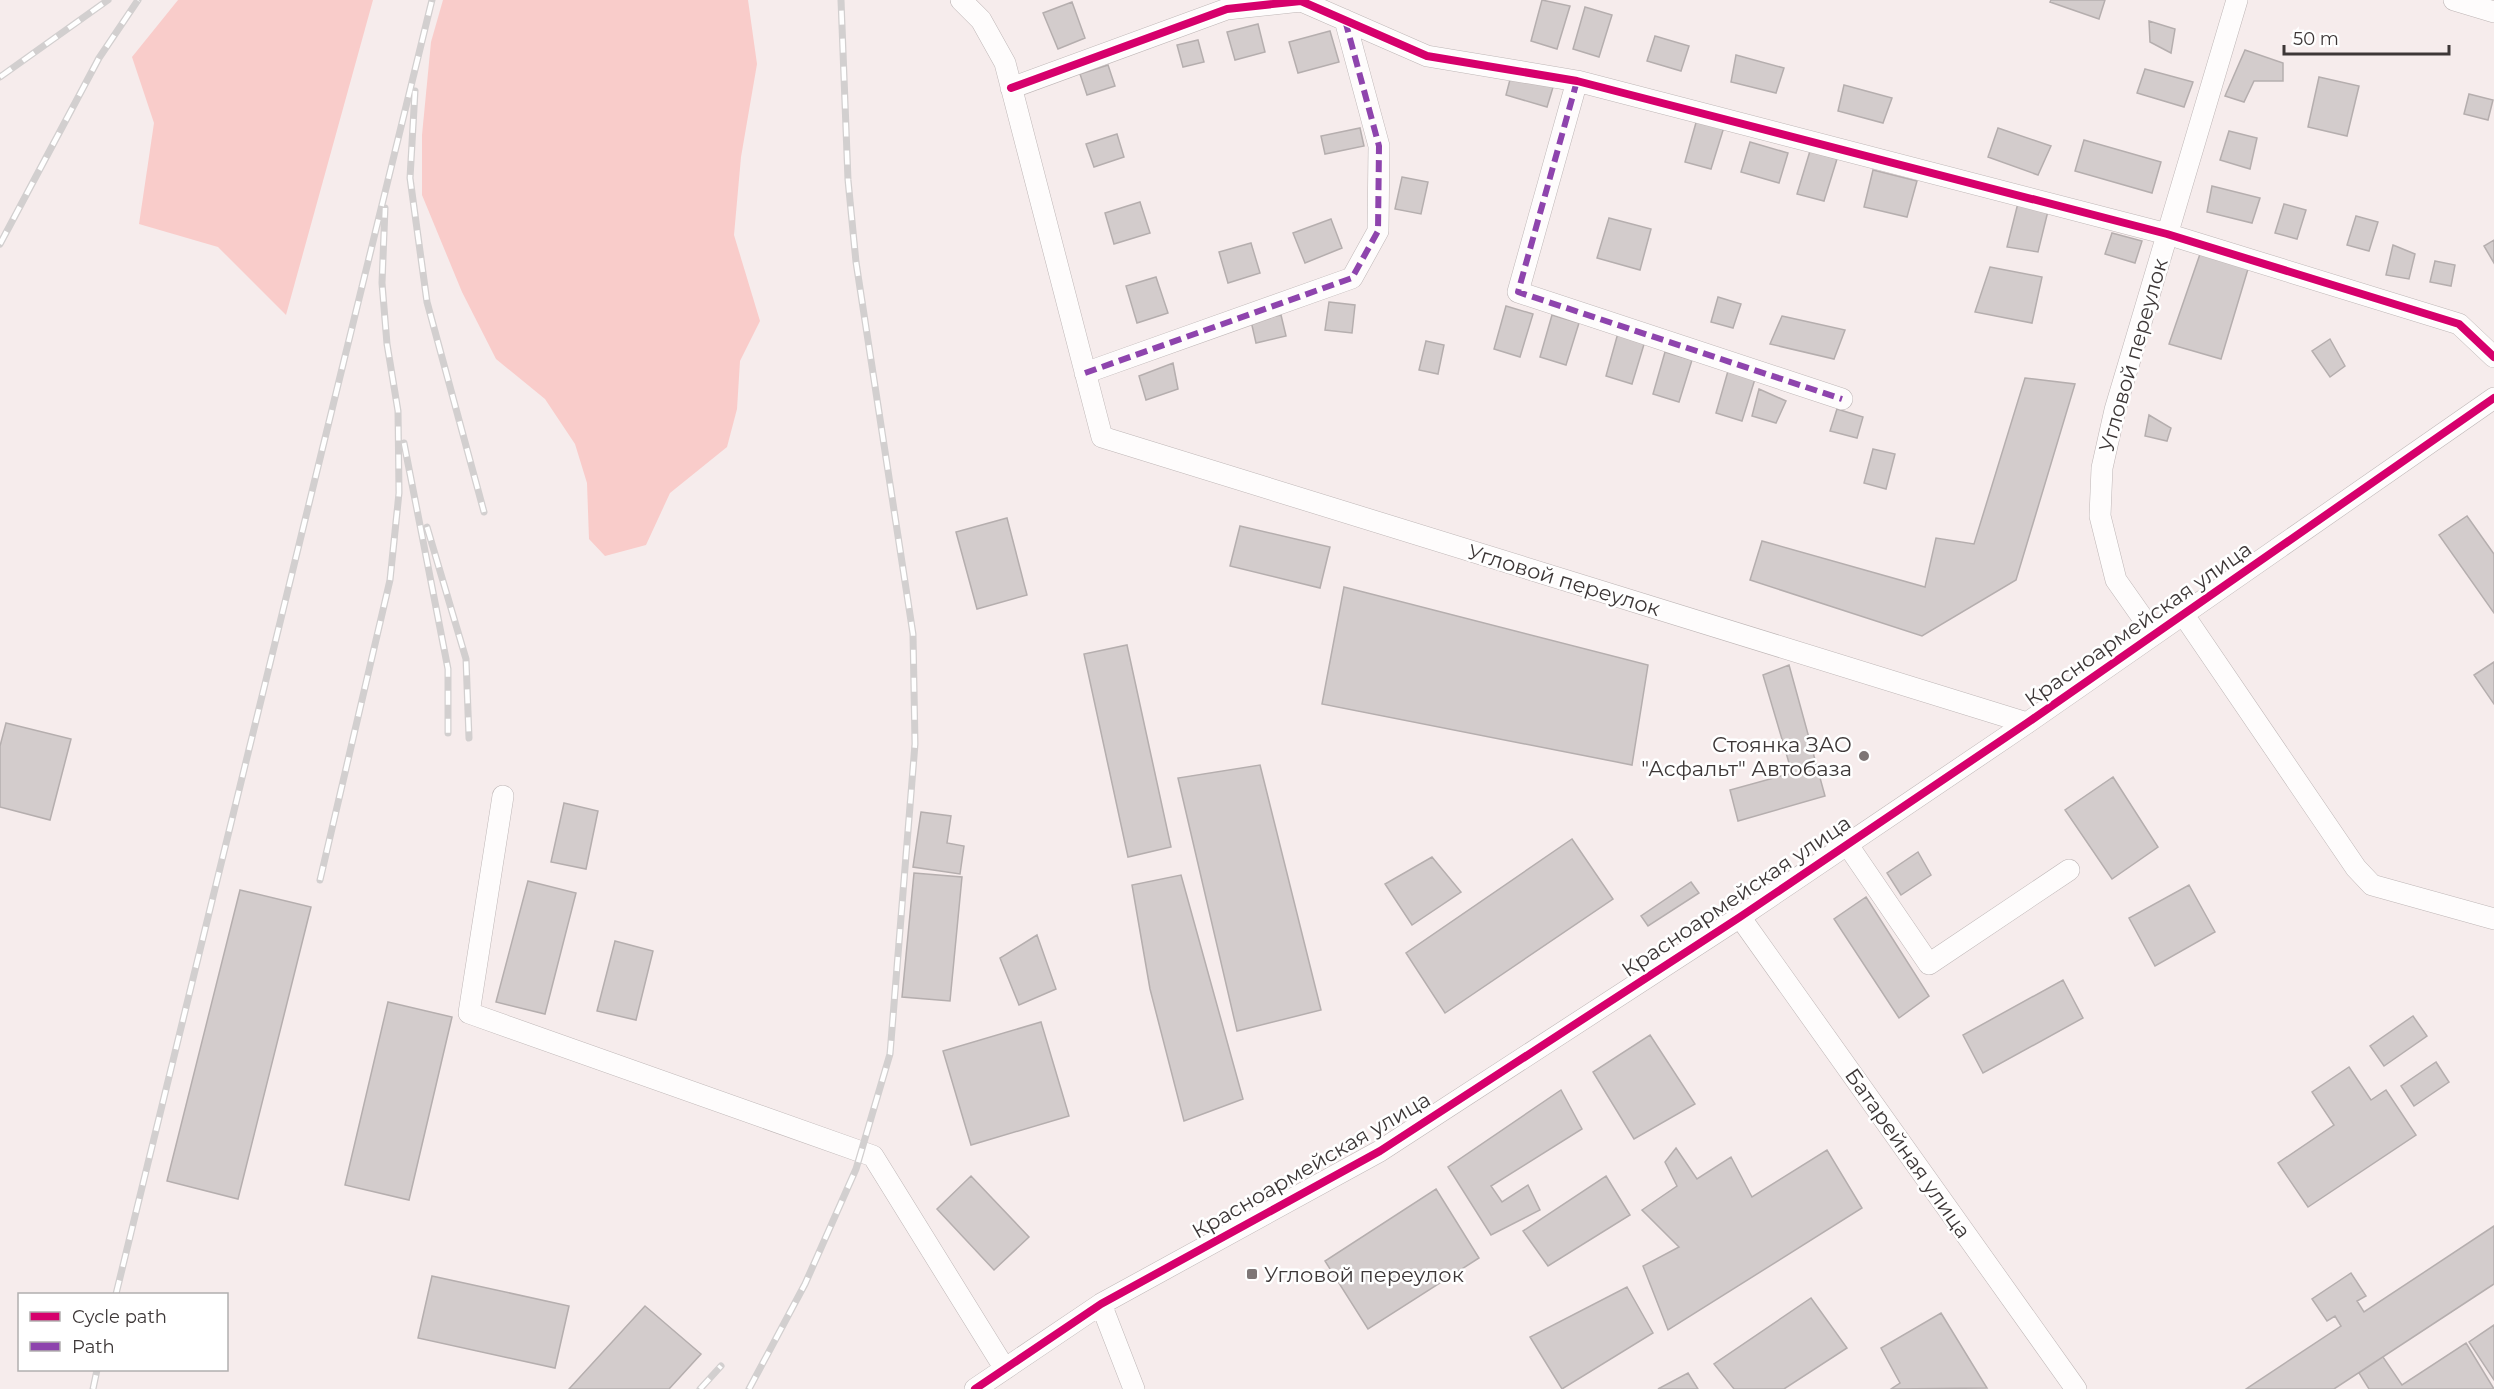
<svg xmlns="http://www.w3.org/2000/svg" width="2494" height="1389" font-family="Montserrat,sans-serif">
<rect width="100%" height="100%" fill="#f6ecec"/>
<path fill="#f9ccca" d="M178,0h195l-87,315 -68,-68 -79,-23 15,-101 -22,-66z
M443,0h305l9,64 -16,93 -7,78 26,86 -20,40 -3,48 -10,38 -57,46 -24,52 -41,11 -16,-17 -2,-56 -12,-39 -30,-45 -49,-40 -34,-67 -40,-97v-60l9,-93z"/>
<path fill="#d3cccc" stroke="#b5aeae" stroke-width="1.5" d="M1542,0l28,6 -13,43 -26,-8z
M2051,0h54l-6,19 -49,-17z
M1072,2l13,36 -27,11 -15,-36z
M1585,7l27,8 -13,42 -26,-8z
M2149,21l26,8 -4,24 -21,-11z
M1258,24l7,28 -30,8 -8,-28z
M1330,31l9,31 -41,11 -9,-31z
M1655,36l34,10 -8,25 -34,-10z
M1198,40l6,22 -21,5 -6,-22z
M2245,50l38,13v18h-29l-10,21 -19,-6z
M1736,55l48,13 -8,25 -45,-11z
M1108,65l7,21 -28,9 -7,-21z
M2145,69l48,13 -9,25 -47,-14z
M1512,72l42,12 -7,23 -41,-12z
M2319,77l40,9 -12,50 -39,-9z
M1844,85l48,13 -9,25 -45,-12z
M2469,94l24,6 -5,20 -24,-6z
M1697,119l27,8 -13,42 -26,-7z
M1360,128l4,18 -39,8 -4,-18z
M1998,128l53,18 -13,29 -50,-18z
M2229,131l28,7 -7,31 -30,-9z
M1117,134l7,23 -30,10 -8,-23z
M2084,140l77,22 -9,31 -77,-22z
M1750,142l38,11 -9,30 -38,-11z
M1810,151l27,8 -13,42 -27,-7z
M1873,170l44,11 -10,36 -43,-10z
M1402,177l26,5 -7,32 -26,-5z
M2212,186l48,12 -8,25 -45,-11z
M1140,202l10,31 -36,11 -9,-31z
M2018,203l30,8 -10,41 -31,-5z
M2284,204l22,6 -9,29 -22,-6z
M2356,216l22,6 -9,29 -22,-6z
M1609,218l42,11 -11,41 -43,-12z
M1331,219l11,29 -37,15 -12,-30z
M2112,233l30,8 -7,22 -30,-9z
M2494,240v23l-10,-17z
M1251,243l9,30 -32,10 -9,-31z
M2393,245l22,9 -6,25 -23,-4z
M2200,254l48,15 -27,90 -52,-15z
M2435,261l20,4 -4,21 -21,-4z
M1990,267l52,10 -10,46 -57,-11z
M1156,277l12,36 -31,10 -11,-37z
M1718,297l23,7 -8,24 -22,-6z
M1329,302l26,3 -3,28 -27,-3z
M1506,306l27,8 -13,43 -26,-8z
M1281,315l5,21 -30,7 -5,-22z
M1552,315l27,8 -13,42 -26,-8z
M1782,316l63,14 -11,29 -64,-15z
M1618,333l27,8 -13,43 -26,-8z
M2330,339l15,27 -15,11 -18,-26z
M1426,341l18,4 -6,29 -19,-4z
M1665,352l27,8 -13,42 -26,-8z
M1173,363l5,26 -32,11 -7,-24z
M1728,371l27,8 -13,42 -26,-8z
M2025,378l50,6 -59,196 -94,56 -172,-56 12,-39 163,46 11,-49 38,6z
M1759,389l27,12 -10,22 -24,-7z
M1837,409l26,8 -6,21 -27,-7z
M2149,415l22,13 -4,13 -22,-5z
M1873,449l22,5 -9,35 -22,-6z
M2467,516l27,38v59l-55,-78z
M1007,518l20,77 -50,14 -21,-77z
M1240,526l90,21 -10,41 -90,-22z
M1344,587l304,78 -16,100 -310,-61z
M1127,645l44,202 -43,10 -44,-203z
M2494,662v42l-20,-29z
M1789,665l36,131 -87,25 -8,-31 62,-17 -29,-98z
M6,723l65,16 -21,81 -50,-13v-61z
M1260,765l61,245 -84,21 -59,-253z
M2113,777l45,70 -46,32 -47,-69z
M564,803l34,8 -12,58 -35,-7z
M921,812l30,4 -4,27 17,3 -4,28 -47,-7z
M1572,839l41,60 -168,114 -39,-60z
M1918,852l13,23 -30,20 -14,-22z
M1432,857l29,35 -49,33 -27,-41z
M914,873l48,4 -12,124 -48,-4z
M1181,875l62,224 -59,22 -34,-132 -18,-104z
M528,881l48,12 -31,121 -49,-12z
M1691,882l8,11 -51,33 -7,-10z
M2189,885l26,47 -60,34 -26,-48z
M240,890l71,17 -73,292 -71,-18z
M1866,897l63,99 -30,22 -65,-99z
M1037,935l19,54 -37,16 -19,-47z
M615,941l38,10 -17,69 -39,-9z
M2063,980l20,38 -100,55 -20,-38z
M388,1002l64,15 -43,183 -64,-15z
M2413,1016l14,20 -43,30 -14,-20z
M1041,1022l28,94 -98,29 -28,-94z
M1650,1035l45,69 -61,35 -41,-67z
M2436,1062l13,20 -35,24 -13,-20z
M2349,1067l22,33 15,-10 30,45 -108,72 -30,-44 56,-38 -22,-33z
M1561,1090l21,39 -91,57 11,16 26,-17 12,25 -49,25 -43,-68z
M1676,1148l21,31 34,-22 21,40 75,-47 35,58 -194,122 -25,-64 36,-19 -37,-37 35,-24 -12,-24z
M971,1176l58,61 -35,33 -57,-61z
M1606,1176l24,39 -82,51 -25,-35z
M1436,1189l43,69 -111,71 -43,-68z
M2494,1226v58l-160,105h-88l95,-63 -6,-10 -8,5 -15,-22 39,-26 15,23 -9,5 7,11z
M432,1276l137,30 -14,62 -137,-30z
M1627,1287l26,46 -91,56 -32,-52z
M1811,1298l36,50 -63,41h-50l-20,-25z
M645,1306l56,48 -32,35h-100z
M1941,1313l46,75 -96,1 9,-6 -19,-35z
M2494,1325v55l-25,-38z
M2466,1343l28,46h-125l-10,-16 24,-16 19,28z
M1688,1373l10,16h-40z"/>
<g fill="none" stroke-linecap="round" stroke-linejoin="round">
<defs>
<path id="minor" d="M961,0l20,20 24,43 97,374 925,286
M2454,0l40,12
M1577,81l-59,211 324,107
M1011,88l216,-79 74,-8 126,55 150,25 590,153 292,90 35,33
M1085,373l267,-95 26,-47 1,-85 -34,-126
M2183,614l173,254 16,17 122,34
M2154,634l-38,-54 -16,-64 2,-48 13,-58 122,-410
M503,796l-34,217 404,143 132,213
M1847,844l82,120 140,-94
M1740,917l336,472
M1101,1304l33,85
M975,1389l126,-85 279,-153 360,-234 287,-194 467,-325"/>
</defs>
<use href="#minor" stroke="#beb6b6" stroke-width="22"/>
<use href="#minor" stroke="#fefcfc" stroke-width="21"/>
<defs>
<path id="rail" d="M0,77l108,-77
M415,91l-5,87 17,124 57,210
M0,244l99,-186 39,-58
M404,443l44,226v64
M427,527l39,132 3,79
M320,880l70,-300 9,-87 -1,-82 -11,-67 -5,-61 3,-75
M116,1294l316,-1294
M93,1389l4,-19
M700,1389l21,-23
M749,1389l56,-105 51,-115 34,-115 25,-310 -2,-110 -57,-372 -8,-82 -7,-180"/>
</defs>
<use href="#rail" stroke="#d2cfcf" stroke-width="7"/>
<use href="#rail" stroke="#fff" stroke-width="4.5" stroke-dasharray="14" stroke-linecap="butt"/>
<path stroke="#8e44ad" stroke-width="6" stroke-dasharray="12 6" stroke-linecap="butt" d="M1577,81l-59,211 324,107
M1085,373l267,-95 26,-47 1,-85 -34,-126"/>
<defs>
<path id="cycleway" d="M1011,88l216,-79 74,-8 126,55 150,25 590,153 292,90 35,33
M975,1389l126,-85 279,-153 360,-234 287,-194 467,-325"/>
</defs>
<use href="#cycleway" stroke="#fff" stroke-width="11"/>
<use href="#cycleway" stroke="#d6006c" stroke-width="8"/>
</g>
<g fill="#7e7676" stroke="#fff" stroke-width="2">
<circle cx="1864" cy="756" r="6"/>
<rect x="1246" y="1268" width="12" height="12" rx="3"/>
</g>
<g text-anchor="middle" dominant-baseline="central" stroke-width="5" stroke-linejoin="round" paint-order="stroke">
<g font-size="21" fill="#3d3737" stroke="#fff">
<text transform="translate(2133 355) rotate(-74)">Угловой переулок</text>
<text transform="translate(1564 580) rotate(17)">Угловой переулок</text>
<text transform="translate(2138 624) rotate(-35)">Красноармейская улица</text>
<text transform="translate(1736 896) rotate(-34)">Красноармейская улица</text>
<text transform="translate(1908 1153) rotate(55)">Батарейная улица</text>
<text transform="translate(1311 1165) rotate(-30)">Красноармейская улица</text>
</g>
<g font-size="21" fill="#3d3737" stroke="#fff" text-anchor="end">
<text x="1852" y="744">Стоянка ЗАО<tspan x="1852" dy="24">"Асфальт" Автобаза</tspan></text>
<text x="1264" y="1274" text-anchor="start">Угловой переулок</text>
</g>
</g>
<rect x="18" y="1293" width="210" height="78" fill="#ffffff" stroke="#b1afaf" stroke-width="1.5"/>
<rect x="30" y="1312" width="30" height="9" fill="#d6006c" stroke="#b1afaf" stroke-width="1.5"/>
<text x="72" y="1323" font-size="18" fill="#3d3737">Cycle path</text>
<rect x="30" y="1342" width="30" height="9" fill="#8e44ad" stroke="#b1afaf" stroke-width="1.5"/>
<text x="72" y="1353" font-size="18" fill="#3d3737">Path</text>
<path d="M2284 45v9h165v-9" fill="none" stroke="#3d3737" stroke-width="3"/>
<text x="2293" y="45" font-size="18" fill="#3d3737" stroke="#ffffff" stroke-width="4.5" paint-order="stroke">50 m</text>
</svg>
